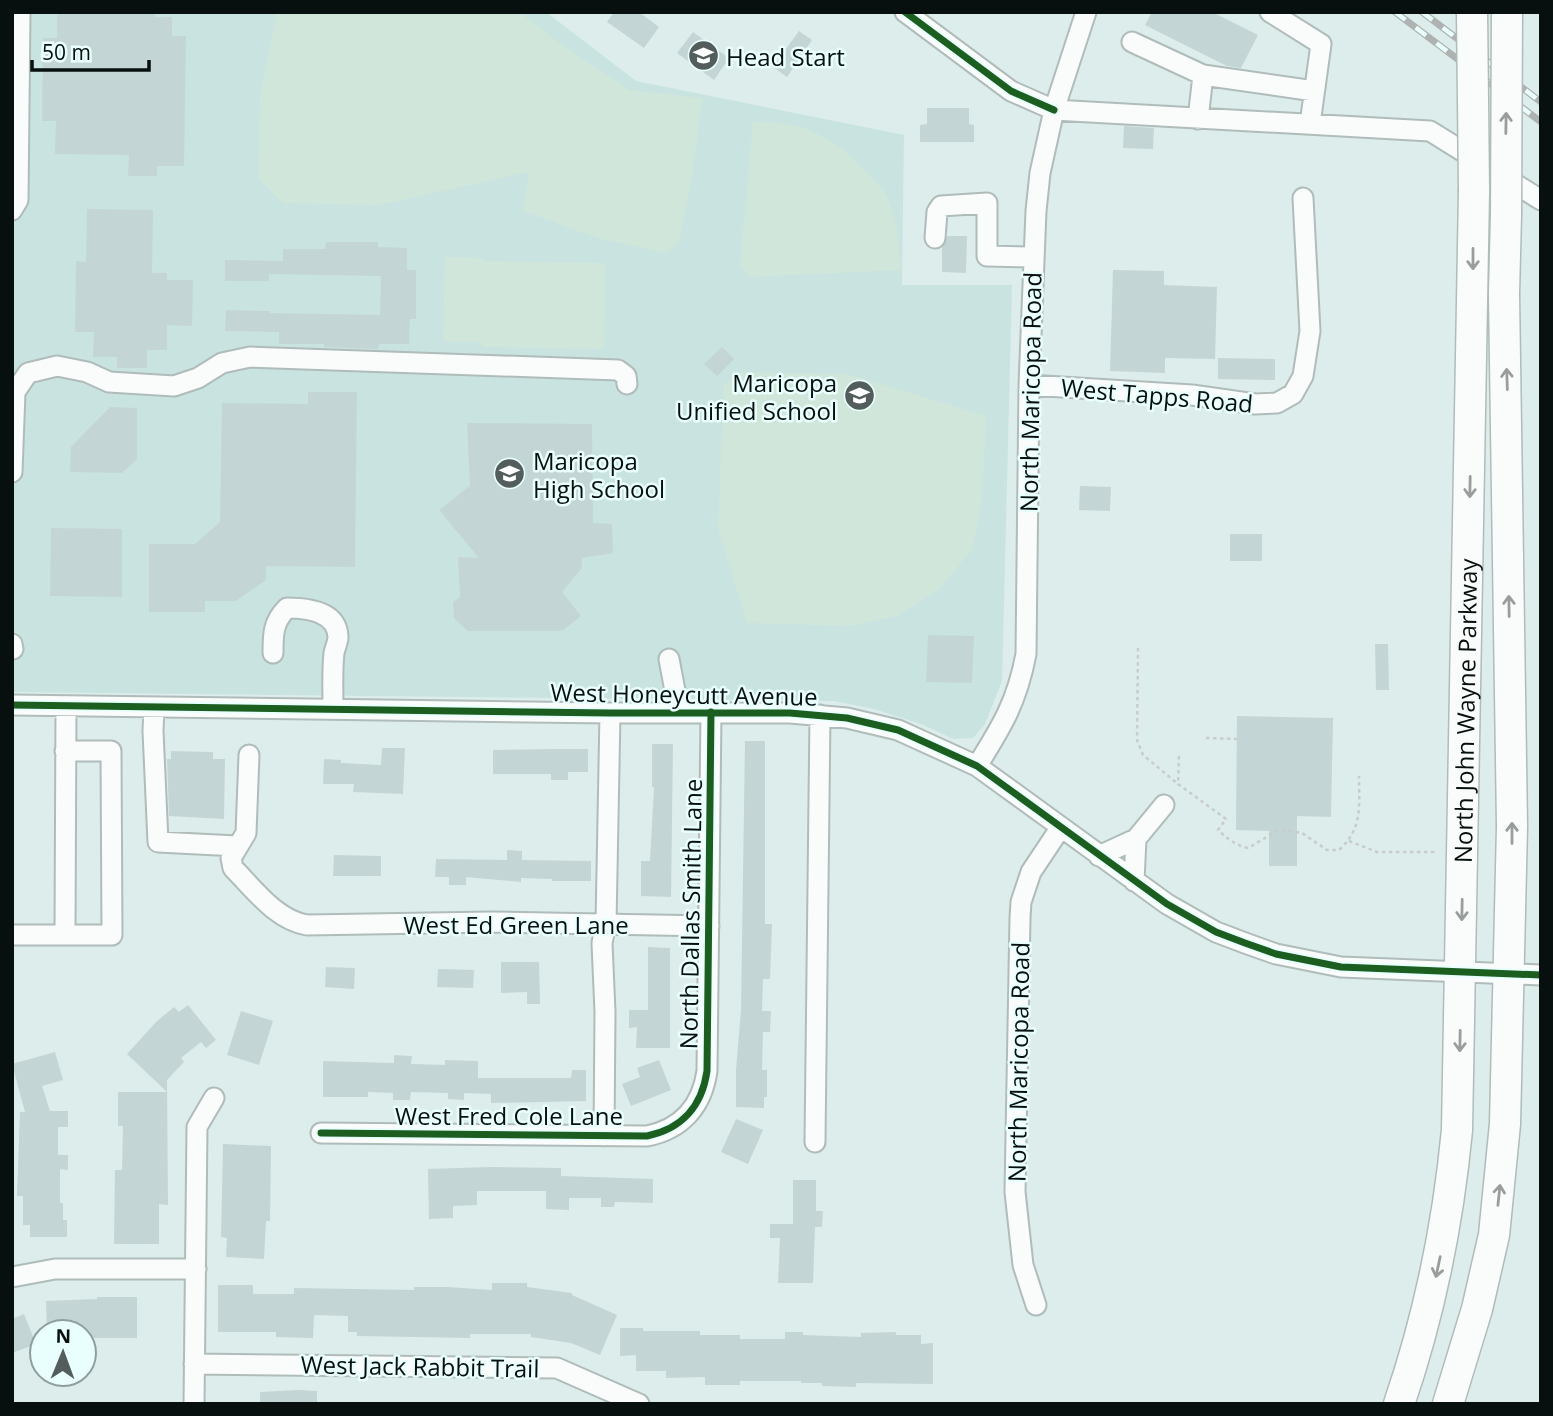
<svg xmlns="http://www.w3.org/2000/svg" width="1553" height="1416" font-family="'Open Sans',sans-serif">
<rect width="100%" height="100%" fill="#ddedeb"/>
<path fill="#c9e3e1" d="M12,12h534l90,69 268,54 -2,150h110l-10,396 -17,43 -12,14 -20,1 -32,-15 -47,-15 -40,-8 -822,-9z"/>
<path fill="#d0e6da" d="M277,12h242l44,34 66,44 73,8 -9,73 -14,72 -14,10 -67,-15 -75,-27 6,-39 -150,33 -96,-2 -25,-25 2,-82z
M753,122c50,-1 79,13 113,50 6,6 14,13 18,20 14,23 15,52 17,78l-152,7 -9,-11z
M445,257l36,1 4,3 118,2 3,3 -2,83 -121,-2 -3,-5h-35l-2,-3z
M742,372l106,2 138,42 -4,85 -10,49 -32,38 -43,28 -46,10 -104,-3 -29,-94 6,-145z"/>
<path fill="#c4d5d5" d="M57,12h98v5h17v19h14l-2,130h-27v10h-29l1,-21 -74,-1 1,-33h-14l1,-83h14z
M614,12h25l20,15 -15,21 -37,-26z
M1152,12h60l46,23 -17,33 -14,-2 -82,-41z
M799,31l13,9 -25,37 -14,-10z
M693,32l36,26 -15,22 -37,-27z
M927,108h42v16l5,1v17h-54v-17l7,-1z
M1124,126l30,2 -1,21 -30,-1z
M87,209l66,1 -1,63h15v7h26l-1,46 -25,-1v25h-20v18h-30v-11h-24l1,-25h-19l1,-71 10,1z
M947,236h20l-1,37 -24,-1v-25z
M326,242h52v5l29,1v22h9v49h-6l-1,25h-30l-1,5 -54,-2v-3h-45v-12l-54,-1 1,-21 44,1v2l110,2 1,-39 -112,-2v7h-44v-21l58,1v-12h42z
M1113,270l51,1v14l53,2 -2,72 -50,-1v15l-55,-2z
M722,347l12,12 -17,17 -13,-12z
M1218,358l57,1v21l-57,-1z
M308,392h49l-2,175 -89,-1v14l-30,21h-31v11h-56v-68h46l25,-22 2,-119 86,1z
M110,407l27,1v51l-15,14 -52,-1 1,-25z
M467,423l125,1 1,99 19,1 1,29 -31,5v10l-20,24 19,24 -19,15h-94l-14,-13 -1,-16 7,-5 -2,-40 21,1 -40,-48 31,-24z
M1080,486l31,1 -1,24 -31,-1z
M51,528l71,1v68l-72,-1z
M1230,534h32v27h-32z
M928,635l46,1 -2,47 -46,-1z
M1375,644h13l1,46h-13z
M1237,716l96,2 -2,99 -34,-1v50h-28v-35l-33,-1z
M745,741h20v183h7l-2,55h-7l-1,32h9l-1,21h-7l-1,38h5v27h-3v11l-28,-1v-37l5,-60z
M652,744h21l-2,153 -30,-1v-35h9l4,-74h-2z
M382,748h23l-2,46 -50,-2 1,-8h-31l1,-25 17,1v3l40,2z
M552,749h36v23h-20v8h-17v-6h-58v-24z
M171,751l42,1v7h12l-1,60 -55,-3 -2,-57h4z
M507,850l15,1v9l69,1v20h-39v-2l-31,-1v4l-55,-5v8h-17v-8h-14l1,-18 71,1z
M334,855l47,1v20h-48z
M648,947l22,1v100h-34l1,-21 -8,1v-18h19z
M501,962h38l1,42h-13v-12l-26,1z
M326,967l29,1 -1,21 -29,-2z
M438,969l36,1 -1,18 -36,-1z
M188,1005l28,35 -10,8 -5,-6 -20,16 3,4 -17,18 1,125 -9,-1v40h-45l1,-74h7l1,-44h-5v-34h49l-40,-38 29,-32 18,-15 5,5z
M241,1011l32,10 -14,44 -32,-10z
M55,1052l8,28 -21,6 8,25h18v16h-10v28h10v15l-8,-1v34h3v17h4v17h-37v-12h-7v-29h-6l3,-84h5l-13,-48z
M394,1055l18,1 -1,8 34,1v-5l33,1v17h93l1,-8h14v31l-95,2v-9l-27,-1v7l-16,-1v-6l-37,-1 -1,8h-17v-7l-25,-1v5h-45v-36l71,2z
M659,1060l12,30 -40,16 -9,-22 18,-7 -3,-9z
M736,1119l27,11 -15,34 -27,-12z
M223,1144l48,2 -1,75h-4l-2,38 -38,-2 1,-19 -6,-1z
M490,1167l71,1v8l92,3v24l-38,-1 -1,5h-13v-9h-32v12l-23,-1v-18h-69v14l-24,1v12l-24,1 -1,-50z
M793,1180h23v31h7l-1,16h-7l-2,56h-35l2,-45h-10v-14h23z
M492,1283h35v4l45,6v2l45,20 -17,40 -29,-12 -40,-6v-3h-61v4l-113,-2v-4h-9v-16l-34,-1 -1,23 -37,-1v-5h-58v-47h35v9h41v-6l120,2v-3h34l44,3z
M97,1297h40v41h-53v-6h-37l-1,-31 51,-2z
M24,1314l12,30 -24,9v-34z
M620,1328h23v3h57v4h40v4h45v-7h18v3l58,2v-4l35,-1v3h25v9l12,-1v41l-77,-1v4l-34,-1v-3h-21v-2h-61v4h-35v-8l-39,1v-7h-30v-16l-16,1z
M298,1390l19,1v13h-57v-12z"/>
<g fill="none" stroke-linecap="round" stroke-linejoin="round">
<defs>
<path id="minor" d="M905,12l106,79 43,19 376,21 111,69
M1270,12l51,32 -11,80
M1132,42l71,33 111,16
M1198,119l5,-44
M12,210l6,-10 2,-188
M935,238l2,-26 4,-6 46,-3v53l46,1
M1029,385l163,10 63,9 22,-1 16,-9 10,-18 7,-45 -7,-133
M12,472l3,-80 13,-19 29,-7 30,6 22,10 65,4 24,-8 24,-15 28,-6 368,13 8,6 1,8
M12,644l1,5
M273,653c0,-19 0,-31 14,-45 20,0 50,3 51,29 0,5 -3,11 -4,16 -2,18 -1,38 -1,55
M669,659l10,53
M12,705l598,8h180l57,5 51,12 79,36 190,138 49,28 29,11 31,11 65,13 200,8
M154,707l-1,24 5,111 79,4
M249,755l-3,78 -15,25 2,10c21,21 43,52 74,57l184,-3 218,4
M977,766c25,-40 40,-64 49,-112l3,-269 7,-174 4,-38 14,-63 32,-98
M1099,856l37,-17 28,-34
M1134,881l2,-42
M12,935h53l1,-229
M65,935h47l-1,-184h-46
M321,1133l326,3c35,-7 55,-30 60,-65l4,-359
M604,1136l1,-124 -3,-69 4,-19 4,-211
M815,1142l5,-427
M12,1277l43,-8h141
M1036,1305l-13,-40 -8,-73 5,-274 1,-16 10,-30 30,-45
M194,1364l363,4 82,36
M194,1404l3,-277 17,-29"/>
<g id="highway">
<path id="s1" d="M1399,1404c31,-90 49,-180 58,-274l17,-939"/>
<path d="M1448,1404l29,-95 17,-74 11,-111 7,-298 -8,-532 2,-79"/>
</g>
</defs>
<use href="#minor" stroke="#afbcba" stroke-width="23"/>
<use href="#highway" stroke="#afbcba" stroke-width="33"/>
<path stroke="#c8cdcc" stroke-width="2.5" stroke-dasharray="3.5 3.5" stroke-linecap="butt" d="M1138,648l-1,92 6,15 35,29
M1206,738l31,1
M1179,756l-1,28 48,35 -8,11c10,9 17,15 30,18l31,-18 23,3 25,17h12c24,-22 20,-43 20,-74
M1349,841l28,11h59"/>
<use href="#minor" stroke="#fafcfc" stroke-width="19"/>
<use href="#highway" stroke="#fafcfc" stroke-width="30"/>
<defs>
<path id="rail" d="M1395,12l146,110
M1422,12l119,90"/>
</defs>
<use href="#rail" stroke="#aeb2b1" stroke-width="7"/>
<use href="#rail" stroke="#e9fffd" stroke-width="4.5" stroke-dasharray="13" stroke-linecap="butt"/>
<defs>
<path id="highway-bridge" d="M1472,12l2,179
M1506,215l1,-203"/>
</defs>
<use href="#highway-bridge" stroke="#afbcba" stroke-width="33" stroke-linecap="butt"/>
<use href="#highway-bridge" stroke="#fafcfc" stroke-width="30"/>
<defs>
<path id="cycleway" d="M905,12l106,79 43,19
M12,705l598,8h180l57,5 51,12 79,36 190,138 49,28 29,11 31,11 65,13 200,8
M321,1133l326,3c35,-7 55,-30 60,-65l4,-359"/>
</defs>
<use href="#cycleway" stroke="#e9fffd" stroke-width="11"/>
<use href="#cycleway" stroke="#1b5e20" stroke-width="7"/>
</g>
<defs><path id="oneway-shaft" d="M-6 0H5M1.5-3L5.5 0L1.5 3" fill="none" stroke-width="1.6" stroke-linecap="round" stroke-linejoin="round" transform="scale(1.75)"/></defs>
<g stroke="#999e9d">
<use href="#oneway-shaft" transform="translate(1506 123) rotate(-89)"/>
<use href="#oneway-shaft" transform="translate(1473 259) rotate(90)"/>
<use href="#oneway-shaft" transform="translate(1507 379) rotate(-92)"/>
<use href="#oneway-shaft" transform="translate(1470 487) rotate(91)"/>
<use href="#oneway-shaft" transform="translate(1509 606) rotate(-91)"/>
<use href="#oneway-shaft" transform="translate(1512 833) rotate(-90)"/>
<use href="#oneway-shaft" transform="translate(1462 910) rotate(91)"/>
<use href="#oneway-shaft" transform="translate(1460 1041) rotate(91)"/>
<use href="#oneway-shaft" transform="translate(1499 1195) rotate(-84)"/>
<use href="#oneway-shaft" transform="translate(1438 1267) rotate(102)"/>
</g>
<defs>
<symbol id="school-disc" viewBox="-11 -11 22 22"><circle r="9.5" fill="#525d5c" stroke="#e9fffd"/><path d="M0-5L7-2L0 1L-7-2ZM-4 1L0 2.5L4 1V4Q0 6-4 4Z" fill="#fff"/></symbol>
</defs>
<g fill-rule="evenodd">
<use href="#school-disc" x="686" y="38" width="35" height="35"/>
<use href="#school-disc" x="842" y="378" width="35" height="35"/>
<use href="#school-disc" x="492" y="456" width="35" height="35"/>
</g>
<g text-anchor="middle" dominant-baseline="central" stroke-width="5" stroke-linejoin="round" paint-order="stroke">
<g font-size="24" fill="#07100f" stroke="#e9fffd" text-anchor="start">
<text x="726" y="56">Head Start</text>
<text x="837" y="382" text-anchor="end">Maricopa<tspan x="837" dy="28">Unified School</tspan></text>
<text x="533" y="460">Maricopa<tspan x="533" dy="28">High School</tspan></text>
</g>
<g font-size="24" fill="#07100f" stroke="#e9fffd">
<text transform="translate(1030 392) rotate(-89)">North Maricopa Road</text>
<text transform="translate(1157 395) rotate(5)">West Tapps Road</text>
<text transform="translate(684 694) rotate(1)">West Honeycutt Avenue</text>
<text stroke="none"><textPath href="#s1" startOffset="700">North John Wayne Parkway</textPath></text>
<text transform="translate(690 914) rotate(-89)">North Dallas Smith Lane</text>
<text x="516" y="924">West Ed Green Lane</text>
<text transform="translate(1018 1062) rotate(-89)">North Maricopa Road</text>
<text x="509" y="1115">West Fred Cole Lane</text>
<text transform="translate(420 1366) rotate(1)">West Jack Rabbit Trail</text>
</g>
</g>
<rect width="1553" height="1416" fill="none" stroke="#07100f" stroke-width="28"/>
<g transform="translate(63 1353) rotate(1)"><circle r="33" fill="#e9fffd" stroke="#8f9f9e" stroke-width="2"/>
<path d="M0-5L12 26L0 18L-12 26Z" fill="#525d5c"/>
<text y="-10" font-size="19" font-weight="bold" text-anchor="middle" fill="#07100f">N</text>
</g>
<path d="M32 60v10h117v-10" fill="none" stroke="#07100f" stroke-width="3.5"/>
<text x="42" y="60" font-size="21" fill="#07100f" stroke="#e9fffd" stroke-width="5" paint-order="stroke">50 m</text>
</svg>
